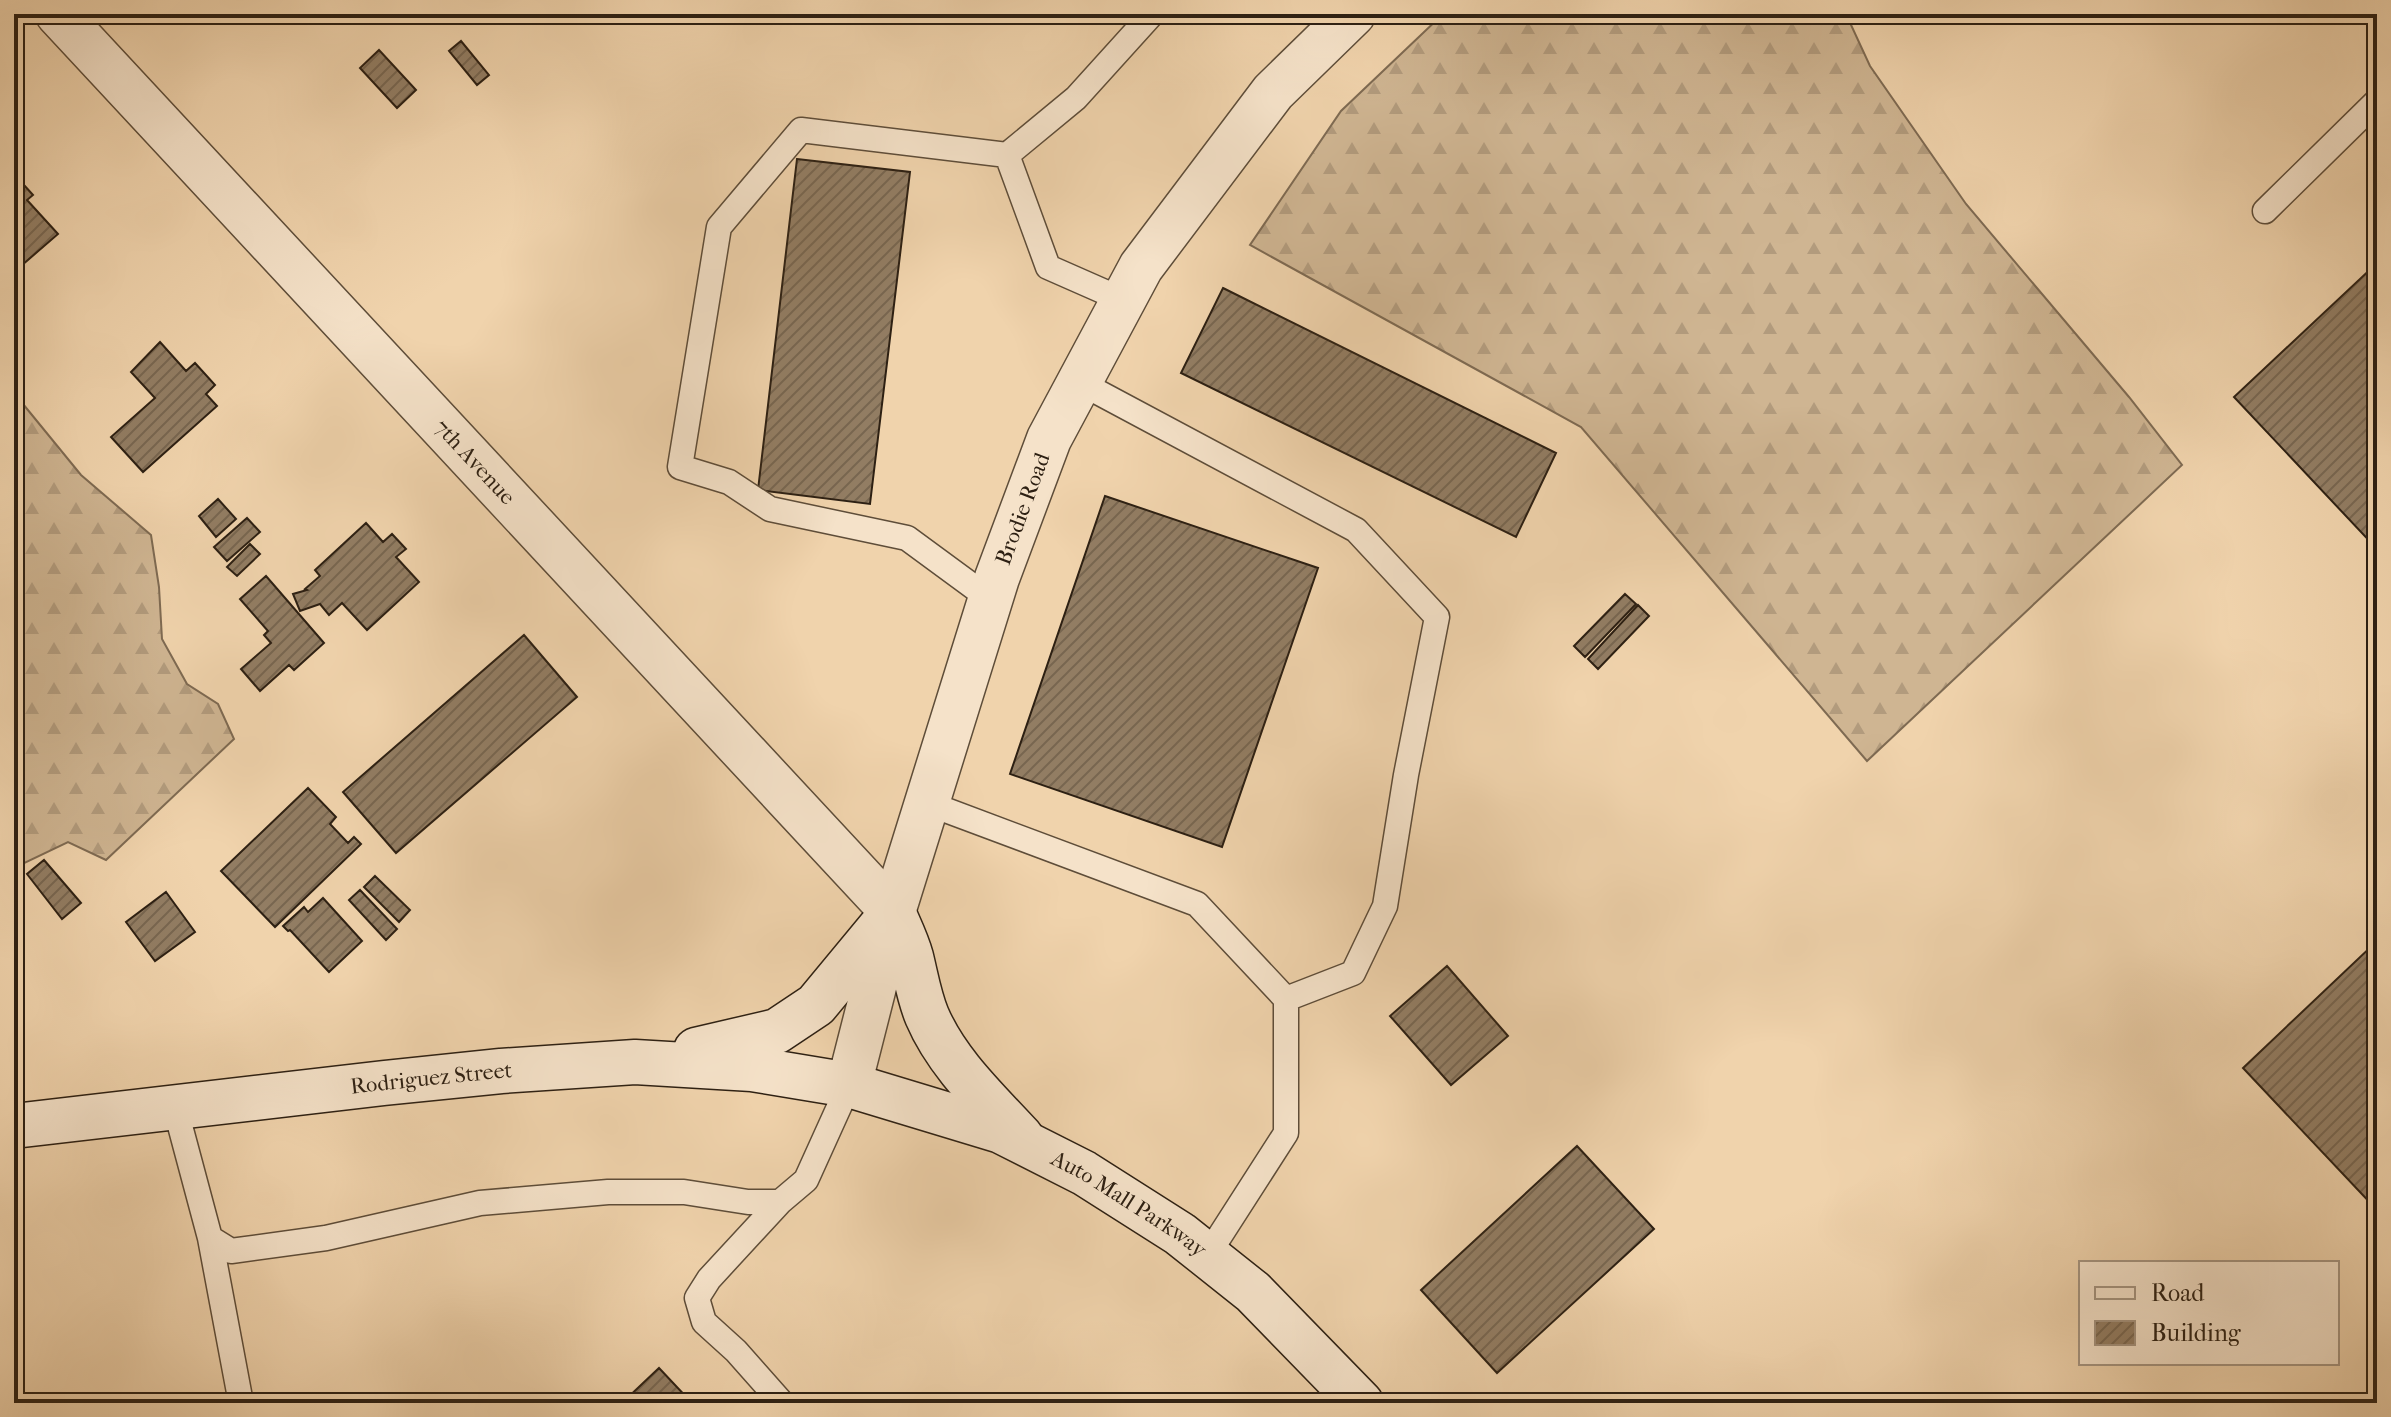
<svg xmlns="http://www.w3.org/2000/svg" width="2391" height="1417" font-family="'IM FELL French Canon',serif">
<defs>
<pattern id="forest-firs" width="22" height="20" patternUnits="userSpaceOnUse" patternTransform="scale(2)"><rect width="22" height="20" fill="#cfb592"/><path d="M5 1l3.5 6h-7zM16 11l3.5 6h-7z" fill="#b29b7d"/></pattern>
<pattern id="building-hatch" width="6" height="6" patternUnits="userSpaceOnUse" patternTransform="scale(2)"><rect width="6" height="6" fill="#927d63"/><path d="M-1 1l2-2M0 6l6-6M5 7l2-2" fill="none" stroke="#786650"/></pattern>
</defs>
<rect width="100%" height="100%" fill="#f0d3ac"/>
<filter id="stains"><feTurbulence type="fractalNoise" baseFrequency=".0025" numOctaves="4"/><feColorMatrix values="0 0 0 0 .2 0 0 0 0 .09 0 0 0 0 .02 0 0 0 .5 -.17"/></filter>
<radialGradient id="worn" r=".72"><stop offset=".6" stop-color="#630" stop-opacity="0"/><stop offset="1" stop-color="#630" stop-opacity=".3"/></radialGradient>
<path fill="url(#forest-firs)" stroke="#7e6a52" stroke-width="2" d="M1443,14h403l24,52 96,138 163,193 53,68 -315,296 -286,-334 -331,-182 91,-134z
M14,393l67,82 70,60 8,52 3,52 25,45 31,20 16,35 -128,121 -38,-18 -54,26z"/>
<path fill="url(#building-hatch)" stroke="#2d2013" stroke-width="2" d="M461,41l28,34 -12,10 -28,-34z
M379,50l37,40 -19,18 -37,-40z
M797,159l113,13 -40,332 -112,-14z
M14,174l19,21 -6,5 31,34 -44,38z
M2377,263v286l-143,-152z
M1223,288l333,165 -40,84 -335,-164z
M160,342l26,29 9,-8 20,22 -9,9 11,12 -74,66 -32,-35 44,-39 -24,-26z
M1105,496l213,72 -96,279 -212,-73z
M218,499l18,20 -20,18 -17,-21z
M247,518l13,14 -33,29 -13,-14z
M366,523l17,19 9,-8 14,15 -10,8 23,25 -52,48 -25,-27 -13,12 -9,-11 -20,7 -7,-17 14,-4 -2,-1 15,-13 -5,-6z
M250,544l10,10 -23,22 -10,-9z
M266,576l58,67 -30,27 -5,-5 -29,26 -19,-22 30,-26 -7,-8 4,-4 -28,-32z
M1625,594l11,10 -51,53 -11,-11z
M1638,605l11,11 -51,53 -10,-10z
M524,635l53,62 -181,156 -53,-61z
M308,788l28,29 -6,7 18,19 6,-6 7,7 -86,83 -54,-56z
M44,860l37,43 -19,16 -35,-45z
M375,876l35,34 -11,12 -35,-35z
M360,890l37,39 -11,11 -37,-40z
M166,892l29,40 -40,29 -29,-39z
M323,898l39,43 -33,31 -39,-42 -2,1 -5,-5 21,-19 4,5z
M2377,941v267l-1,1 -133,-141z
M1447,966l61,70 -57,49 -61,-69z
M1577,1146l77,83 -157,144 -76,-83z
M659,1368l33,35h-70z"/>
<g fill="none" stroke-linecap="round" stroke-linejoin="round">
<defs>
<path id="service" d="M1007,155l41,112 75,33
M2265,211l112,-110
M1079,382l277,148 81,87 -31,158 -21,131 -32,67 -67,26
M990,599l-83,-61 -137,-29 -41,-27 -49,-15 39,-240 82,-97 206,25 69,-57 76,-84
M927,803l270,101 89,95v134l-79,123
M175,1107l35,131 21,13 95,-13 154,-35 128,-11h76l64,10h32l26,-22 43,-95
M780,1202l-71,77 -12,19 7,24 32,29 46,52
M210,1238l31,165"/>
<g id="tertiary">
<path id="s1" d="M58,14l835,898"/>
<path id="s2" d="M849,1085l44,-173 104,-334 52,-139 92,-172 132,-175 80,-78"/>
</g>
<g id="secondary">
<path d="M696,1050l81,-19 39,-26 77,-93c6,14 14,30 18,45 5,20 8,40 16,59 20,47 60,84 94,121"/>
<path id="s3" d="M14,1126l370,-43 117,-12 134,-9 117,7 97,16 152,46 83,42 96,61 73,58 108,111"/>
</g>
</defs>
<use href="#service" stroke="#5e4d39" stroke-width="27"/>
<use href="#tertiary" stroke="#5e4d39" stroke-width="47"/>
<use href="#secondary" stroke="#2d2013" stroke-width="47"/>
<use href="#service" stroke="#f5e2c9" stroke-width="24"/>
<use href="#tertiary" stroke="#f5e2c9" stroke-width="44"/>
<use href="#secondary" stroke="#f5e2c9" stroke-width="44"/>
</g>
<g text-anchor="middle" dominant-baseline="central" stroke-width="6" stroke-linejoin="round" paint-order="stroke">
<g font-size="22" fill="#2d2013" stroke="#f5e2c9">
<text stroke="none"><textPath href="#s1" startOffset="612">7th Avenue</textPath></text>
<text stroke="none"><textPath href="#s2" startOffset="602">Brodie Road</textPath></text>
<text stroke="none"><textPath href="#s3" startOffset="420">Rodriguez Street</textPath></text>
<text stroke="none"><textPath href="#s3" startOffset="1146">Auto Mall Parkway</textPath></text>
</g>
</g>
<rect width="2391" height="1417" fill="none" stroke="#f0d3ac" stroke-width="48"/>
<rect x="16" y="16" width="2359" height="1385" fill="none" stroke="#2d2013" stroke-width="4"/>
<rect x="24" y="24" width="2343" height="1369" fill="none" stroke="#2d2013" stroke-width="2"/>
<rect x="2079" y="1261" width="260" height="104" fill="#f5e2c9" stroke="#a59480" stroke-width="2"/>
<rect x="2095" y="1287" width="40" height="12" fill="#f5e2c9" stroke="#a59480" stroke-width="2"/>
<text x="2151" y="1301" font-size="24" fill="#2d2013">Road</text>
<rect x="2095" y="1321" width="40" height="24" fill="url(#building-hatch)" stroke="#a59480" stroke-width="2"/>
<text x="2151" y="1341" font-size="24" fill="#2d2013">Building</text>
<rect width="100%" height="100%" filter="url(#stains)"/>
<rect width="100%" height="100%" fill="url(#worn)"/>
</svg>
